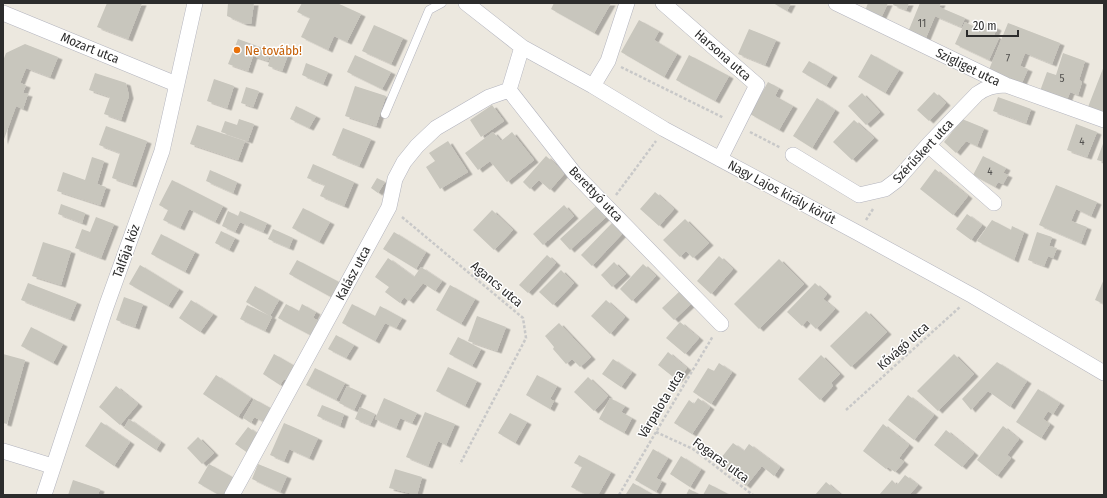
<svg xmlns="http://www.w3.org/2000/svg" width="1107" height="498" font-family="'Fira Sans Condensed',sans-serif">
<defs>
<filter id="shadow"><feDropShadow dx="4.5" dy="2.5" stdDeviation="0" flood-color="#0004"/></filter>
</defs>
<rect width="100%" height="100%" fill="#ece8df"/>
<path fill="#c8c6bd" filter="url(#shadow)" d="M107,3h35l-14,36 -31,-12z
M228,3h26l-3,21 -8,-1 -16,-7z
M302,3h35l24,11 -14,28 -13,-6 -6,14 -27,-13 9,-19 -13,-6z
M554,3h57l-17,30 -43,-24z
M773,3h18l-4,8z
M868,3h20l-7,15 -16,-7z
M894,3h15l-3,7 -13,-5z
M920,3h21l-2,4 26,11 -4,9 -26,-11 -10,24 -17,-8z
M639,20l20,11 -5,9 23,14 -13,23 -43,-25z
M965,22l17,9 4,-8 11,5 -3,7 5,3 -10,22 -34,-16z
M1008,23l52,20 -8,21 -27,-11 -5,13 8,3 -7,16 -33,-13z
M374,25l29,13 -12,26 -29,-13z
M749,29l27,11 -11,25 -27,-11z
M238,39l33,12 -3,10 -15,-5 -5,15 -20,-7z
M25,44l33,13 -8,20 -24,-9 -6,15 6,2 -3,8 5,1 -5,15 -7,-3 -13,36v-81l3,-8z
M273,50l15,5 -6,16 -14,-5z
M1063,53l22,8 -6,19 3,2 -4,13 -8,-3 -3,8 -27,-9 7,-19 9,3z
M871,54l28,16 -14,23 -27,-16z
M355,55l36,17 -9,17 -35,-17z
M689,55l40,21 -14,25 -39,-21z
M809,61l24,14 -7,11 -24,-14z
M306,63l22,9 -5,12 -21,-9z
M1104,66v47l-16,-6z
M95,73l31,10 3,13 -8,24 -17,-6 6,-17 -21,-7z
M214,79l20,7 -7,22 -20,-7z
M768,82l11,6 -4,8 18,10 -14,24 -29,-16z
M355,86l31,10 -10,30 -31,-10z
M246,87l13,4 -6,16 -12,-4z
M934,92l12,11 -17,18 -12,-11z
M862,93l18,19 -14,13 -18,-19z
M998,97l33,12 -5,14 -33,-12z
M817,98l18,12 -23,38 -19,-12z
M492,105l12,16 -23,16 -11,-17z
M296,106l20,10 -7,12 -19,-9z
M239,119l15,5 -6,17 -27,-9 4,-11 12,4z
M962,119l22,9 -7,18 -11,-5 -10,12 -12,-11z
M854,120l20,18 -22,22 -19,-18z
M1076,124l21,8 -10,25 -20,-7z
M197,125l48,16 -7,19 -48,-16z
M106,126l41,15 -15,44 -20,-7 8,-25 -21,-8z
M343,128l28,11 -12,27 -27,-11z
M493,132l8,9 11,-9 22,28 -27,22 -17,-21 -12,9 -13,-17z
M448,141l20,31 -28,17 -14,-22 9,-6 -6,-8z
M1104,141v21l-7,-2z
M546,156l19,17 -15,17 -11,-10 -9,9 -7,-7z
M983,156l23,12 -3,5 5,2 -5,9 -5,-2 -3,5 -22,-12z
M92,157l12,4 -7,23 9,3 -6,18 -43,-14 6,-19 22,8z
M313,164l41,18 -10,24 -24,-10 5,-11 -18,-7z
M935,169l33,27 -15,19 -33,-26z
M210,170l27,12 -4,11 -27,-12z
M377,178l8,4 -7,11 -7,-5z
M172,180l51,26 -8,16 -26,-13 -9,19 -17,-8 5,-10 -9,-5z
M1056,185l41,17 -6,14 -15,-7 -5,12 16,6 -6,16 -42,-18z
M655,192l19,17 -15,17 -19,-17z
M61,204l24,9 -3,10 -24,-9z
M564,205l10,11 -31,29 -10,-11z
M596,206l10,11 -36,33 -10,-11z
M303,208l27,14 -11,20 -27,-14z
M492,210l21,20 -19,20 -21,-20z
M228,211l10,5 2,-5 27,12 -4,9 -23,-10 -5,10 -13,-6z
M967,214l15,11 -11,15 -15,-11z
M96,217l18,7 -13,34 -26,-10 7,-19 8,3z
M685,219l24,24 -16,15 -7,-7 -6,6 -17,-17z
M992,220l19,10 1,-4 12,6 -10,28 -37,-19z
M612,223l11,10 -31,33 -11,-11z
M273,229l20,9 -4,10 -21,-9z
M221,231l14,7 -6,12 -14,-7z
M394,232l32,20 -10,17 -33,-20z
M1037,232l15,5 -3,9 8,2 -4,10 -5,-2 -4,10 -16,-6z
M161,234l34,18 -10,20 -34,-18z
M43,242l28,9 -10,34 -29,-9z
M547,255l9,8 -28,30 -9,-8z
M719,256l14,13 -22,25 -14,-13z
M388,258l26,19 7,-10 21,14 -7,10 -12,-8 -14,18 -5,-4 -4,6 -15,-11 4,-5 -14,-10z
M779,259l25,25 -45,45 -25,-25z
M297,260l42,22 -8,15 -42,-23z
M614,262l12,12 -14,13 -11,-12z
M643,264l13,12 -24,25 -12,-12z
M140,265l39,24 -11,17 -39,-22z
M561,270l13,13 -21,22 -14,-13z
M1104,279v25l-9,-4z
M28,283l49,19 -7,17 -49,-19z
M815,283l12,11 -4,5 12,10 -19,20 -9,-9 -5,6 -15,-14z
M450,285l25,14 -14,25 -25,-14z
M255,286l24,14 -9,16 -24,-14z
M681,290l12,12 -19,18 -12,-12z
M124,297l19,7 -8,23 -19,-7z
M191,300l22,14 -13,18 -21,-14z
M606,300l19,17 -15,17 -19,-18z
M286,304l13,7 3,-7 14,8 -3,6 8,4 -7,15 -36,-19z
M352,304l23,12 5,-10 22,12 -6,10 -11,-5 -10,18 -33,-18z
M247,305l25,12 -7,14 -25,-12z
M866,311l21,21 -36,35 -21,-21z
M477,316l29,11 -9,24 -29,-10z
M680,322l19,16 -14,16 -19,-16z
M559,323l32,34 -11,10 -8,-8 -6,5 -13,-15 1,-2 -9,-11z
M31,327l32,17 -10,19 -32,-17z
M336,335l18,10 -8,13 -18,-9z
M458,337l23,12 -9,17 -23,-12z
M668,352l19,16 -10,12 -19,-15z
M3,354l22,6 -18,64 -4,-1z
M274,354l26,15 -8,14 -8,-4 -4,6 -17,-11z
M954,354l20,20 -36,37 -21,-20z
M821,355l19,19 -9,9 2,3 -13,14 -22,-21z
M613,359l19,13 -11,15 -19,-13z
M997,362l30,19 -17,26 -22,-16 -17,19 -9,-11z
M719,363l13,9 -21,32 -18,-12 15,-24 6,3z
M448,367l29,14 -12,25 -29,-15z
M315,368l30,15 -9,17 -30,-15z
M216,375l35,23 -13,19 -35,-23z
M537,375l20,11 -7,13 4,2 -4,8 -24,-14z
M588,377l20,19 -14,15 -20,-19z
M116,386l22,18 -18,21 -21,-18z
M347,386l15,7 -8,17 -15,-7z
M1038,389l22,14 -7,11 -5,-3 -5,8 7,5 -9,14 -25,-16z
M908,395l26,20 -20,25 -26,-20z
M384,398l33,15 -5,10 -12,-5 -4,10 -21,-9z
M610,398l15,8 -4,6 11,6 -8,15 -25,-14z
M698,398l12,9 -18,27 -18,-11 15,-23 5,4z
M254,399l20,11 -8,13 -12,-6 -3,6 -8,-5z
M322,405l22,9 -4,12 -23,-10z
M360,407l15,7 -5,11 -15,-6z
M425,412l30,12 -9,21 -8,-4 -10,25 -22,-9z
M510,413l17,9 -12,21 -17,-10z
M129,419l32,23 -5,8 -32,-22z
M101,422l29,20 -16,24 -29,-20z
M284,423l34,15 -9,20 -20,-9 -5,12 -14,-6z
M883,424l26,21 -10,13 5,4 -9,10 -7,-5 -2,2 -23,-18z
M1003,426l16,13 -12,16 4,3 -14,18 -20,-16z
M248,427l12,9 -12,17 -13,-9z
M946,430l28,23 -12,14 -28,-22z
M198,437l16,16 -12,11 -15,-16z
M733,443l11,8 5,-7 31,23 -6,9 -12,-10 -16,20 -29,-23z
M653,449l15,9 -12,20 6,3 -6,11 -21,-12z
M579,455l32,17 -13,23h-11l-16,-8 11,-20 -8,-4z
M681,456l20,13 -11,18 -20,-13z
M209,464l27,15 -10,16h-7l-21,-12z
M258,464l29,12 -7,16 -28,-13z
M395,469l27,8 -5,18 -28,-7z
M905,475l13,10 -9,10h-30l13,-15 5,5z
M73,480l27,9 -2,6h-30z
M826,482l14,12 -1,1h-24z
M633,483l21,12h-26l-2,-1z
M709,484l21,11h-27z
M689,489l12,6h-15z"/>
<g fill="none" stroke-linecap="round" stroke-linejoin="round">
<defs>
<path id="service" d="M385,114l44,-104 13,-7"/>
<path id="minor" d="M466,3l56,44 71,39 71,43 194,104 115,63 131,77
M663,3l94,82 -37,74
M836,3l170,82 98,35
M3,13l173,71
M522,47l-13,43 65,83 147,151
M593,86l15,-25 19,-58
M928,145l66,58
M793,155l66,40 26,-6 12,-9 31,-35 49,-51c9,-7 18,-9 29,-9
M3,451l49,15
M44,495l62,-188 56,-156 33,-148
M232,495l157,-288 6,-28 9,-17 13,-16 19,-18 53,-31 20,-7"/>
</defs>
<use href="#service" stroke="#b3b4be" stroke-width="9"/>
<use href="#minor" stroke="#b3b4be" stroke-width="16"/>
<path stroke="#c8c8c8" stroke-width="2.5" stroke-dasharray="3 2" stroke-linecap="butt" d="M621,67l103,51
M750,132l31,16
M616,195l40,-54
M402,217l121,101 3,20 -66,126
M866,220l7,-11
M846,410l115,-104
M656,432l37,17 60,46
M619,495l37,-63 57,-96"/>
<use href="#service" stroke="#fff" stroke-width="8"/>
<use href="#minor" stroke="#fff" stroke-width="15"/>
</g>
<circle fill="#e8710a" stroke="#fff" stroke-width="1.5" cx="237" cy="50" r="4"/>
<g text-anchor="middle" dominant-baseline="central" stroke-width="3" stroke-linejoin="round" paint-order="stroke">
<g font-size="11" fill="#535250">
<text x="922" y="23">11</text>
<text x="1008" y="58">7</text>
<text x="1062" y="78">5</text>
<text x="1082" y="141">4</text>
<text x="990" y="171">4</text>
</g>
<g font-size="13" fill="#2c2c2c" stroke="#fff">
<text transform="translate(90 48) rotate(22)">Mozart utca</text>
<text transform="translate(723 55) rotate(41)">Harsona utca</text>
<text transform="translate(968 67) rotate(26)">Szigliget utca</text>
<text transform="translate(923 151) rotate(-47)">Szérűskert utca</text>
<text transform="translate(782 192) rotate(28)">Nagy Lajos király körút</text>
<text transform="translate(596 194) rotate(46)">Berettyó utca</text>
<text transform="translate(126 251) rotate(-70)">Talfája köz</text>
<text transform="translate(353 273) rotate(-62)">Kalász utca</text>
<text transform="translate(497 284) rotate(40)">Agancs utca</text>
<text transform="translate(903 346) rotate(-42)">Kővágó utca</text>
<text transform="translate(661 404) rotate(-59)">Várpalota utca</text>
<text transform="translate(721 460) rotate(36)">Fogaras utca</text>
</g>
<g font-size="13" fill="#c56008" stroke="#fff" text-anchor="start">
<text x="245" y="50">Ne tovább!</text>
</g>
</g>
<rect width="1107" height="498" fill="none" stroke="#2c2c2c" stroke-width="8"/>
<path d="M967 30v6h51v-6" fill="none" stroke="#2c2c2c" stroke-width="2"/>
<text x="973" y="30" font-size="12" fill="#2c2c2c" stroke="#ffffff" stroke-width="3" paint-order="stroke">20 m</text>
</svg>
